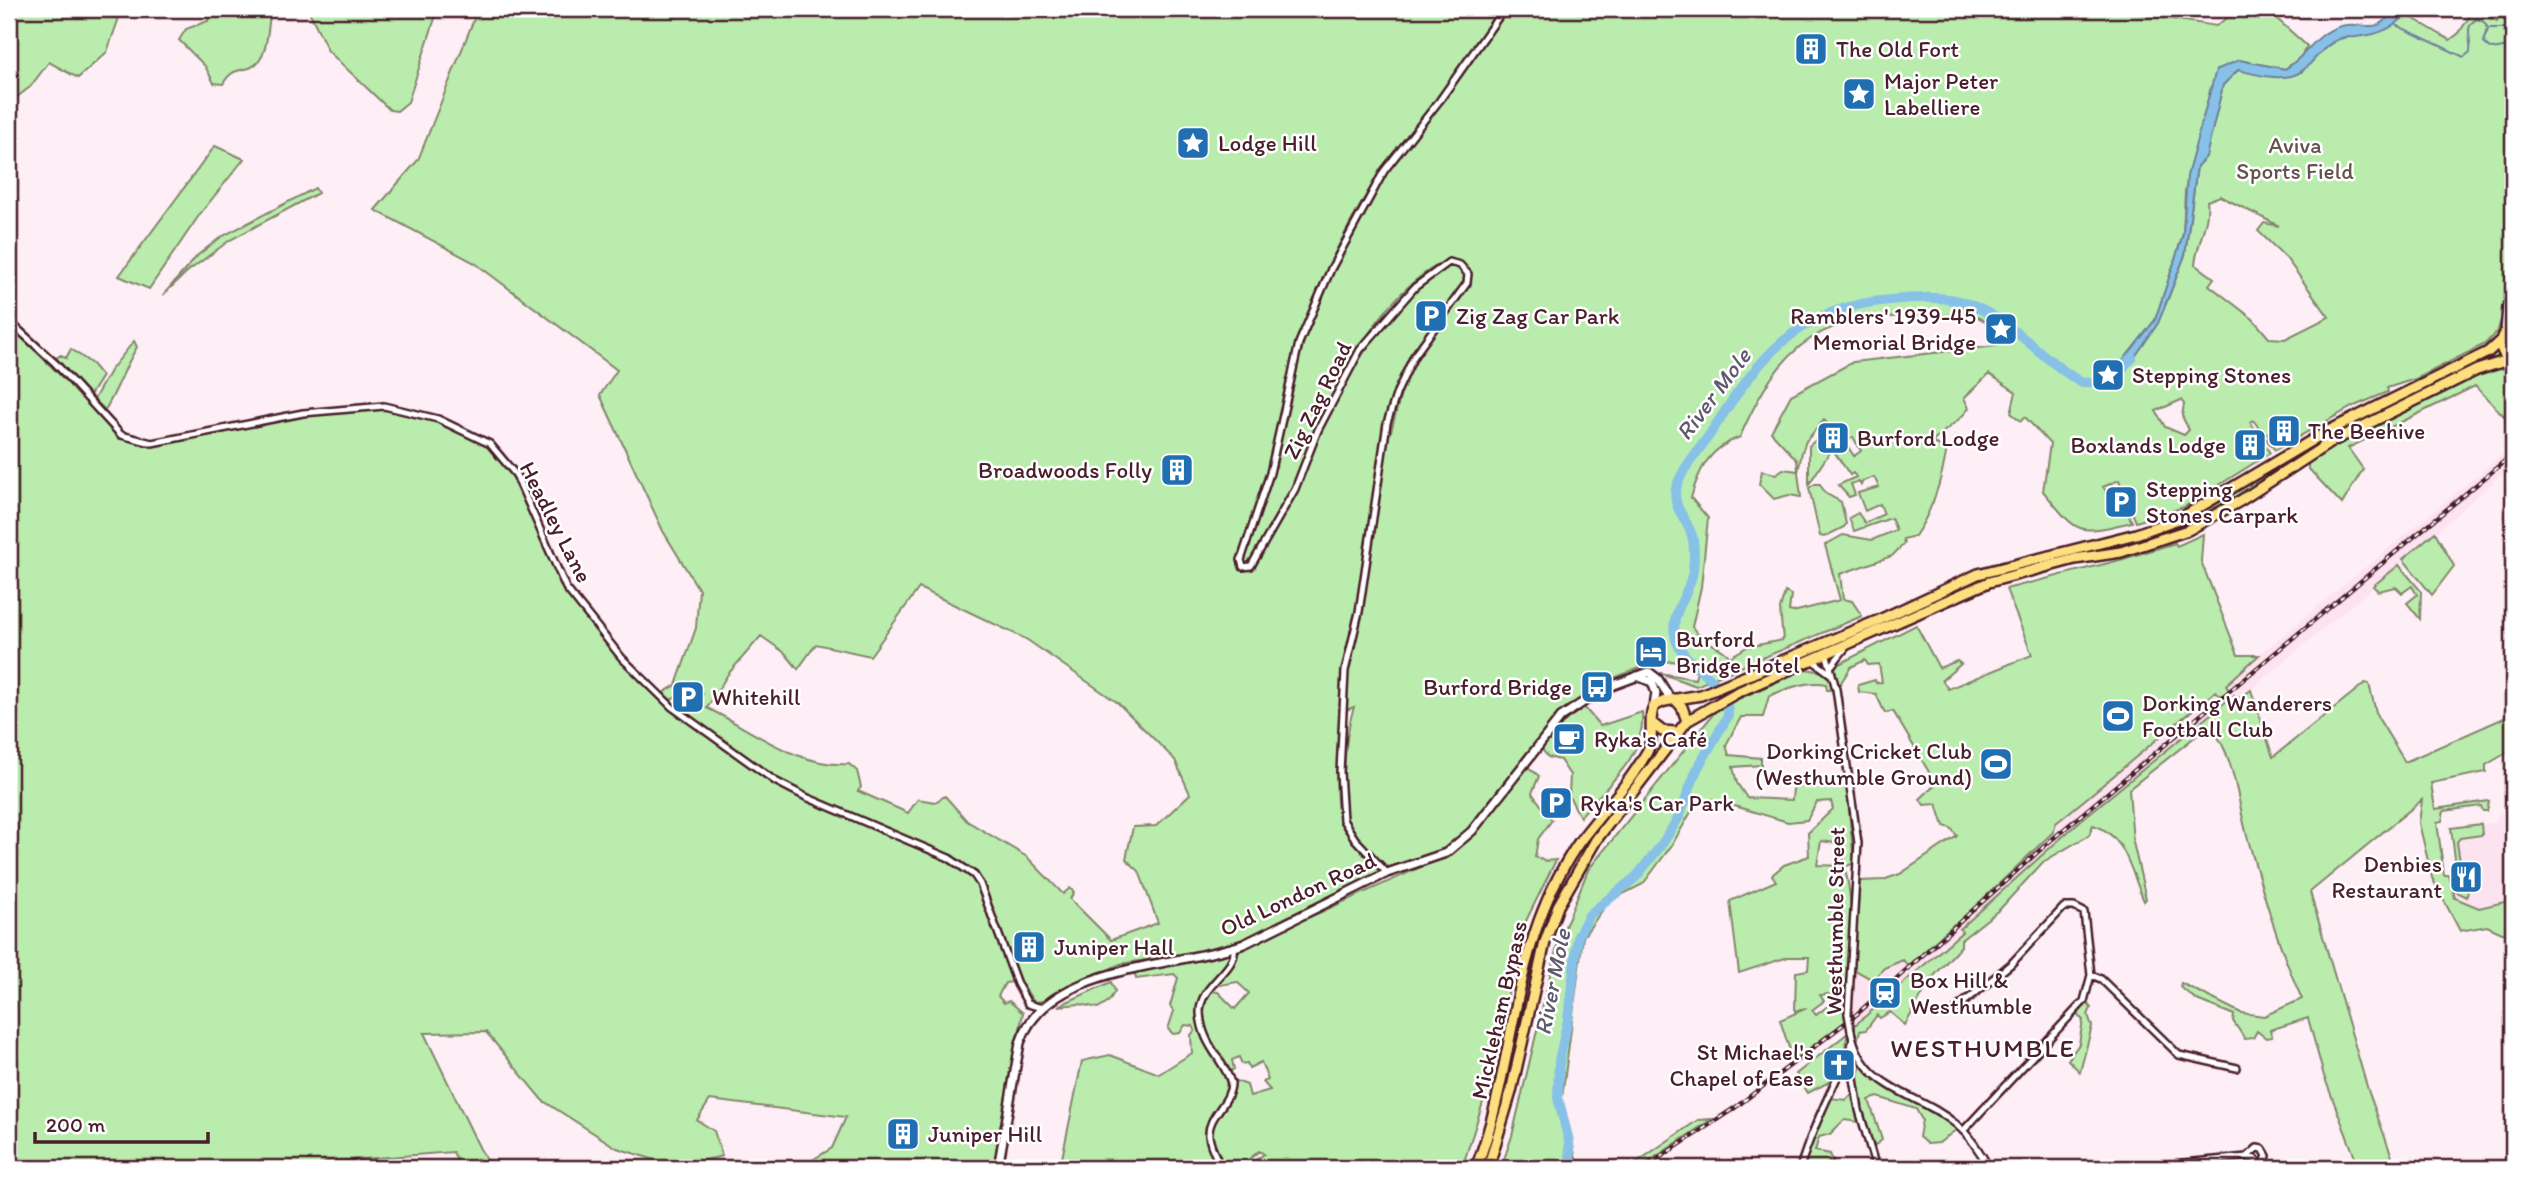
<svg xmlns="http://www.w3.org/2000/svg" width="2522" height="1177" font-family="Itim,sans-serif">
<rect width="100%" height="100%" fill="#feeef6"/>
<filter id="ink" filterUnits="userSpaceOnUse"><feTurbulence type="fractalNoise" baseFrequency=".0143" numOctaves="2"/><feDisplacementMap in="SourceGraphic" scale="14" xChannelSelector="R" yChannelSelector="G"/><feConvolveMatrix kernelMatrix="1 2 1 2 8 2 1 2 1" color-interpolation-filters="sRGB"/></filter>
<g filter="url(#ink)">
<path fill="#fde2f0" d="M2513,446v18l-114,101 -161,135 -9,-9 -3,-6 33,-30z
M2217,691l8,11 -186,155 -79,72 2,3 -34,31 -74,63 -3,-19 2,-38 195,-146h8z
M2504,813l1,7 8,-1v115l-11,-1 -15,-7 -13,3 -23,-36 -2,-18 8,-2 -6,-45 47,-6 -1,-7z"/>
<path fill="#baedad" stroke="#82866c" stroke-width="2" fill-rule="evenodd" d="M9,9h113l-15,43 -29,26 -29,-16 -19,25 -21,16v-55l9,-13 -9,-5z
M210,9h61c-3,14 -3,43 -13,53 -11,13 -24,1 -35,22l-9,-1 -9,-17 -26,-26 7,-11 22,-8z
M308,9h130l-30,93 -11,9 -7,-1 -62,-59z
M478,9h1630l108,17 23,-17h27l41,37 -7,12 -15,11 -46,-9 -28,27 -26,104 -2,43 -9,29 -19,57 -33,42 18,-13 18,-26 10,-24 17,-44 12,-89 11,-20 15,-61 15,-15 64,2c10,-14 23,-30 41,-34 25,-7 51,-3 66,-29h4l-4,7 41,24 9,-7 13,-21 25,9 1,-3 -24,-9h24l-2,5 11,7 6,-3v12h-5c-1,15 12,30 2,45l-5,49 8,3v5l-7,3 1,7 6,-1v138l-15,51 -13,14 -67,34 -31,10 1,4 -36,15 -77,43 -9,-11 3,-2 -2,-4 -3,1 -11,-14 -3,2 20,31 -86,54 -48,15 -17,-42 -16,7 16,21 8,3 5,11c-56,13 -53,13 -89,-31l7,-47 -25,-27 -4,4 -10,-8 5,-21 -27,-18 -25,24 5,10c-10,15 -26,21 -37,35l15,5c-5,31 -14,62 -32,88l-12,3 1,5 -12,12 -52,18 3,25 9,2 10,15 -166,70 -36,-13 35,6 2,-7 -24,-11 -23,3 -44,17 -50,35 -96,122 -24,15 -47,15c-12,-11 -27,-21 -36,-35 -16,-26 -8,-98 1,-126l-13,5c-1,28 -9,84 -1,109 6,20 35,32 38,51l-150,75 -108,17 -77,37 -9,1 -17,-25 -39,-104 -28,-17 -145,-57 144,60 23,18 6,8 35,97 -8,1 -7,13 6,7 5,-2 14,12 -30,155h-194l33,-20 14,-31 -136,-17 -13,20 17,11 8,25 -45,11 -60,-19 -75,-48 -56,-68 -62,1 56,116 12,19h-54v-4l19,-3 -4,-9 -129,10 -2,6h-313v-843l112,110 30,8 152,-30 81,-7 54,13 52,25 26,31 50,113 56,70 52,51 12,-9 9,2 8,-8 -9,-9 -23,15 -8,-7 13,-8 20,-57 3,-38 -36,-59 -63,-136 17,-25 -142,-107 -100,-53 43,-50zM1440,95l5,3 -55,68 -24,39 -56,114 -21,76 -13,72 -4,-1c12,-102 48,-198 103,-285 19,-31 43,-58 65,-86zM2220,196l59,30 -15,-3 -6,8 28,27 43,59 -44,22 -16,-1 -16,-19 -44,-34 5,-7 -19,-14c2,-20 15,-44 12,-63zM1453,259l14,8 2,16 -38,51 -27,49 -13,48 -9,-2c9,-37 27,-74 51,-104l-9,-3 -1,-9 9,-9 10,8 22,-28 1,-7 -3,-7 -11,-6c-78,52 -113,127 -149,210h-4c22,-65 86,-194 155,-215zM1974,315l30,16 -8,15 -143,16 -62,33 -20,37 26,28 1,11 -15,-2 -7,5 -14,-3 -3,13 15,15 15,-4 12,2 -3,-25 4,-20 4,-11 18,-21 20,22 9,-5 8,14 -7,5 -6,-9 -13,6 15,22 3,-2 3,4 -18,8 11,12 6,-2 -4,-11 8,-3 2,4 2,-4 11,-4 5,10 -21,6 7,18 15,-7 4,10 -19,9 -7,-10 -9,5 5,13 37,-13 5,12 -24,10 -29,-5 -18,10 15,55 -47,12 -4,-1 2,-16 -6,-3 -5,17 3,31 -36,7 -17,10c-10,-13 -24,-11 -38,-30l9,-40 7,-69 -17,-20c8,-30 19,-50 49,-61 56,-129 107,-120 234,-122zM2181,400l3,4 -2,12 7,14 -5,5 -19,-8 -9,-16zM919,588l107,51 92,64 57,57 15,34 -34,32 -23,1 -7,32 13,12 19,52 -47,17 -41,-41 4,-7 -4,-4 -7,6 -36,-37 -60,-36 -22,-25 -10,6 -17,-3 -10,14 -50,-22 3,-4 -4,-16 -8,-7c-51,4 -98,-35 -142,-56l21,-34 33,-38 24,17 13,16 18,-25 54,12z
M215,146l29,13 -44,55 -51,75 -30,-13z
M315,188l3,5 -88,47 -43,32 -24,23 35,-40 23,-18z
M134,341l3,6c-13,21 -19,42 -32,63l-11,-11 16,-28z
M71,349l21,15 10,12 -12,19 -34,-37 5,-3 5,3z
M2498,350l1,7 -155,75 -157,93 -47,16 -115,28 -199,79 154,-71 197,-54 41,-21 83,-53z
M2513,368v30l-2,3 2,5 -9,10 -29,-30 -127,62 15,21 -21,35 -34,-36v-6c31,-19 177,-99 205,-94z
M1817,439l14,11 -22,34v-38z
M1815,484h5l5,9 16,9 5,22 -2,3 -20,10 -4,-1 -11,-48z
M2435,532l19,34 -22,29 -29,-36z
M2203,534l-2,27 37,94h21l-33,30 3,6 -8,6 -5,-6c-54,43 -106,89 -160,132l-3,9 -97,93 -2,-1 -46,42 -5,-6 -19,8 -11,12 -20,-11 7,-88 23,-1 17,-6 57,-38 -6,-8 -7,-2 -7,-22 -13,1 -4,-6 16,-15 -43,-73 -8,2 -9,-19 -17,-2 -1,-7 17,-5 1,3 6,-1 -3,-18 -11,1 -3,-5 -14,7 -13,20 -3,-21 81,-41 23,43 18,-7 4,3 -19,16 6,9 84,-34 -26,-66 114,-29 55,-17 2,3z
M2399,565l22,26 -1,28 -13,-16 10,-8 -5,-9 -10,7 -6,-6 -18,4 -5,-5z
M1806,669l17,3 8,8v10h-4l-1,-6c-18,-4 -41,5 -57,12l-6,21h-22l-15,28 3,10 32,3v7l-28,2 4,16 10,15 45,2 1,-12 53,-9 8,84 -10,4c11,32 7,91 2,125l-26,3 4,6 -12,9 4,5 17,-13v7l12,2 1,10 -53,39 -13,-40 27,-12 -12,3 1,-39 12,-2 1,-13h-21l-49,16 -9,-72 46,-20 -4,-6 12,-10 25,-9 -1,-23 25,-24 -2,-8 -14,1 -10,18 -19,2 -77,-23 -16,6 -23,40 -29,39 -34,17 -26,36 -21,161 16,70h-77l11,-32 45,-190 31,-76 130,-162zM1821,841l21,3 2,22 -27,-1z
M2365,683l4,1 8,32 28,46 108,-48v35l-27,16v7l-55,11 4,26 54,-8 -2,10h-4l-2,-5 -37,5 -2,10 -5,1 7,53h5l6,23 24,10 34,-8v34l-11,-1 -15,-7 -27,5 -28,-53 -13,-55 3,-23 -112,92 58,198 28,78h-37l-35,-92 -16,-58 -38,12 2,7 -6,1 -9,-7 -4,7 -8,1 -12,-18 1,-6 -37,-15 -17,-13 1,-4 60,30 23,3 38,-17c-24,-52 -39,-108 -55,-163 -10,-37 -12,-80 -37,-111l-81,64 4,53 13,57 -2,2c-13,-28 -18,-67 -51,-76l-4,10 -46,27 -43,47 -39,31v6l-29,32 -27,47 -15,-13 -10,6 -3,-3 -11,15 -6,1 -3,10 -3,-15 108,-94 -2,-3 120,-108 154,-126 4,4 13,-9 22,67z
M1584,707l16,19 42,-14c4,46 -35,72 -62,105l-11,-21 1,-21 -10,-15 -12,-3 -7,-9 29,-32z
M1527,766l12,10 -7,17 20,27 -14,19 -3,18 10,4 11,-1 -33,67 -38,169 -23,72h-190l1,-3 -6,-1 -1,4h-21l19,-14 -5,-3 -20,17h-179l22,-107 28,-6 49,19 33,-21 -1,-18 4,-5 -2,-4 -8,-1 -5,8 -7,1 -5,-5 6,-18 -4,-5 8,-28 -4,-4 -38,5 -2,-9 98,-18c2,21 -34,31 -35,55 -1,34 31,62 30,81l9,-7 11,4 3,11 20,-6 -7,-8 5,-2 -7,-18 -12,6 -2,-5 -5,1 -3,-7 -7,3 2,9 -3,2c-18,-20 -37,-54 -21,-80l8,1 17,17 14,-16 -12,-11 -17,3 -4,-3 21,-23 2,-10 211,-95 25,-20z
M2481,824l1,11 -22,3 -3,4 6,41 5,5 -1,9 -12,-6 -1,-17 3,-1 -6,-45z
M1111,982l4,9 -6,10 -11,7 -18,-4 -22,2z
M2087,1003l4,5 -3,7 4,11 -12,46 -12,-12 11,-16 4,-24 -6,-5z
M1848,1033l-9,44 -31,16 -12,-19z
M1862,1065c25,31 68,35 95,64l-18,14 -12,1 -8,-7 3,-17 -6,-11 -38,-12 -9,3 13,40 -8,6c-8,-22 -26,-60 -12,-81z
M1851,1095l8,27 -15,-2 -14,14 -11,3 -4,14 15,3 3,7 -16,7h-15l29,-70 15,2z
M1712,1119l-73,49h-37l32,-4 64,-44z"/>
<path fill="#88c1e7" stroke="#6f809c" stroke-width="2" d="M2394,9h15c-11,19 -31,26 -53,28 -4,1 -10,-1 -15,1 -22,8 -31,34 -50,38 -18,4 -36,-2 -53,-6l-15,15 -17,72 -9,9 -12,89 -27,68 -32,47 -4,-8 33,-42 19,-57 9,-29 4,-58 29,-106 23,-10 46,9c21,-12 30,-36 56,-43 23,-6 36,12 53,-17z"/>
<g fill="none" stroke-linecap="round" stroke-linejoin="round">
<path stroke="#6f809c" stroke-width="2" d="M2396,25l68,32 6,-5c2,-13 -7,-26 7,-33l7,3 4,6h25
M2488,29l-4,13c7,12 18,6 29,3"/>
<path stroke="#88c1e7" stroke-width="10" d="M1571,1168l-2,-27 -11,-43 1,-37 9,-42 10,-83 11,-21 47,-38 26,-33 17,-27 18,-48 31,-53c2,-39 -47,-47 -53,-81 -5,-24 16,-42 18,-65 1,-10 2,-28 -2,-37 -5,-15 -19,-26 -15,-44 6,-22 24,-39 36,-58 47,-73 85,-124 178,-131 22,-2 48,-4 69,1 49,13 81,58 123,82 18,0 38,-12 50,-25"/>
<defs>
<path id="street" d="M9,321l46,42 66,72 31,8 151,-30 81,-7 54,13 52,25 26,31 50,113 56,70 50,49 103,74 31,16 143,61 25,17 6,9 37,100 11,20 14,4
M1826,652l10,37 22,154 -10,171
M1812,660l20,15
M1832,665l15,-19
M1387,873l-32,-34 -12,-19 -3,-48 5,-101 14,-59 28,-189 10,-31 17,-36 53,-73 1,-9 -8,-9 -11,-3 -34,25 -55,63 -42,80 -23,59 -44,77 -8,1 -2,-7 29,-87 29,-130 32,-74 53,-98 56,-71 64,-91
M2091,975l10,4 78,76 58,13
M1957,1008l54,-44 53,-57h10l10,5 7,63 -7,26 -121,130
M1851,1031c12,61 65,59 106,94 13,11 24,28 32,43
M1852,1066l7,44 17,58
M2247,1157l10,-9 6,1 4,7 -5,10
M1221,1168c-4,-10 -11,-21 -12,-32 -2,-20 22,-33 22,-53 -7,-24 -29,-37 -31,-70 -1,-29 38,-42 34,-66
M1800,1168c13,-44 36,-85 53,-127
M2130,1168l117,-11 8,2 8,9"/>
<path id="secondary" d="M2513,299v14
M2505,332l2,-25 6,-16
M1637,676l15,6 4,11 -2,13
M998,1168l22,-125c26,-80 158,-75 224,-99l143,-71 59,-20 26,-22 89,-114 42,-28 46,-17 9,7 13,21"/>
<path id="highway" d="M2512,362c-15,-11 -15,-27 1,-36
M1675,699l7,8 5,14
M1653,724l9,7 15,1
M1476,1168c31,-79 34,-166 63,-247 10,-27 24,-56 41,-80 22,-29 49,-57 67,-89 9,-16 0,-31 7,-46l11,-5 36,-6 176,-74 101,-47 158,-40 45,-16 145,-86 162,-80 12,-11
M1488,1168l23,-76 34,-150 13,-36 38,-66 91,-119 51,-29 251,-110 86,-23 46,-7 67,-22 52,-29 91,-59 146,-72 31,-10"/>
</defs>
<use href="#street" stroke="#4a1f2b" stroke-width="10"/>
<use href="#secondary" stroke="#4a1f2b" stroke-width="12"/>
<use href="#highway" stroke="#4a1f2b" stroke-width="14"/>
<use href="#street" stroke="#fff" stroke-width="5"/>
<use href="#secondary" stroke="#fff" stroke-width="7"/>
<use href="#highway" stroke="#fedf80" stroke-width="9"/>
<defs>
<path id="rail" d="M1644,1168l92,-61 121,-93 193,-173 463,-387"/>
</defs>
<use href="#rail" stroke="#4a1f2b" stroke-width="4.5"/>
<use href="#rail" stroke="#fff" stroke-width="2" stroke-dasharray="5" stroke-linecap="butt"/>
<defs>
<path id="street-bridge" d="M1848,1014l3,17"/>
</defs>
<use href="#street-bridge" stroke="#4a1f2b" stroke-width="10" stroke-linecap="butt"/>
<use href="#street-bridge" stroke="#fff" stroke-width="5"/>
</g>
</g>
<defs>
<symbol id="building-square" viewBox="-11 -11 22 22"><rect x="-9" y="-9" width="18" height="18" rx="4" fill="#1f6fb2" stroke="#fff"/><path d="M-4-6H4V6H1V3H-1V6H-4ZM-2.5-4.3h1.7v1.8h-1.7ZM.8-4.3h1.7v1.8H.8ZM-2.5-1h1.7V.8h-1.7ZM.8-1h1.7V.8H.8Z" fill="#fff"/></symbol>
<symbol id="sight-square" viewBox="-11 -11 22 22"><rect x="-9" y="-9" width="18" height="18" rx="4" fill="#1f6fb2" stroke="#fff"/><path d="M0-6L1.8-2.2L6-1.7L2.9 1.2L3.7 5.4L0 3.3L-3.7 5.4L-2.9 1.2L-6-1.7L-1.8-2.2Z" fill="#fff"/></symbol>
<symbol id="parking-square" viewBox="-11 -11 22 22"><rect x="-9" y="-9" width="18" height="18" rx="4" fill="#1f6fb2" stroke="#fff"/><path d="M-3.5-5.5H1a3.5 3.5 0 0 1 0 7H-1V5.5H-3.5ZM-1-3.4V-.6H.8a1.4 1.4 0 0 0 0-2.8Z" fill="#fff"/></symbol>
<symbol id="hotel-square" viewBox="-11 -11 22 22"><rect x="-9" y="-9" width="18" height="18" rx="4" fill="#1f6fb2" stroke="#fff"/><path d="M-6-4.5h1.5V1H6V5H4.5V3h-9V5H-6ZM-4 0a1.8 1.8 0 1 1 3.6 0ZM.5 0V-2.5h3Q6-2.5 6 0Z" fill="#fff"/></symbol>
<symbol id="bus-square" viewBox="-11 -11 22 22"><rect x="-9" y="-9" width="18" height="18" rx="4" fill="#1f6fb2" stroke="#fff"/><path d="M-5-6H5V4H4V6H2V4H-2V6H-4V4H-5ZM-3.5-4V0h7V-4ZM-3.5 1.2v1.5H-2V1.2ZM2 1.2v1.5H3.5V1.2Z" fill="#fff"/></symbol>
<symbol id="stadium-square" viewBox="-11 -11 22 22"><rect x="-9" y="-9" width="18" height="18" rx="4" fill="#1f6fb2" stroke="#fff"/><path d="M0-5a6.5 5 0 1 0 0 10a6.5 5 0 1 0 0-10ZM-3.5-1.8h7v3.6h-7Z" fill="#fff"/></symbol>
<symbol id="cafe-square" viewBox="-11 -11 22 22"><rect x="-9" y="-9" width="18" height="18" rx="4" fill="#1f6fb2" stroke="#fff"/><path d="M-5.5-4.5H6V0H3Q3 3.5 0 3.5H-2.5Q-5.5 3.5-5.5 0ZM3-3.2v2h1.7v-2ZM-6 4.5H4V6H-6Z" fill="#fff"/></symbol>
<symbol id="restaurant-square" viewBox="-11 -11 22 22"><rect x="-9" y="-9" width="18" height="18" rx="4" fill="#1f6fb2" stroke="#fff"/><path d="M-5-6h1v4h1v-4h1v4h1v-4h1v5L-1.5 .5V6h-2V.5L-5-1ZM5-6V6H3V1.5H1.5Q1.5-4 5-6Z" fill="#fff"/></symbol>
<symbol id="station-square" viewBox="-11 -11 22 22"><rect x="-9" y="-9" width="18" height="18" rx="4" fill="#1f6fb2" stroke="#fff"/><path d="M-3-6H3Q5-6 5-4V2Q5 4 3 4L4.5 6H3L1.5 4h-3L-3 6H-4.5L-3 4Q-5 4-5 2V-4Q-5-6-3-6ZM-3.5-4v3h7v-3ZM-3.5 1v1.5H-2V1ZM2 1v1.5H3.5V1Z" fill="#fff"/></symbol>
<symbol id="church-square" viewBox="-11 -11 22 22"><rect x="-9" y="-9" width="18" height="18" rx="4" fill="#1f6fb2" stroke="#fff"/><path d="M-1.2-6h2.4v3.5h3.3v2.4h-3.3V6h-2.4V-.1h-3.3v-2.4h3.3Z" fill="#fff"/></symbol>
</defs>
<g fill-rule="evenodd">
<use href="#building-square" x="1792" y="30" width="38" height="38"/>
<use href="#sight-square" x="1840" y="75" width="38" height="38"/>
<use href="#sight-square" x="1174" y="124" width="38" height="38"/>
<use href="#parking-square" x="1412" y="297" width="38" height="38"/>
<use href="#sight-square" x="1982" y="310" width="38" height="38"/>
<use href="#sight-square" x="2089" y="356" width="38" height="38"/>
<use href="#building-square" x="2265" y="412" width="38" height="38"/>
<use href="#building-square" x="1814" y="419" width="38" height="38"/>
<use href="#building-square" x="2231" y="426" width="38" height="38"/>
<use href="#building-square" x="1158" y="451" width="38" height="38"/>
<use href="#parking-square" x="2102" y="483" width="38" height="38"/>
<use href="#hotel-square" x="1632" y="633" width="38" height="38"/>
<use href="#bus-square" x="1578" y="668" width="38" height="38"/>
<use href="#parking-square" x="669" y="678" width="38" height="38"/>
<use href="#stadium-square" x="2099" y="697" width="38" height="38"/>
<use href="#cafe-square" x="1550" y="720" width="38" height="38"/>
<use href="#stadium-square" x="1977" y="745" width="38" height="38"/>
<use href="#parking-square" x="1537" y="784" width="38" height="38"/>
<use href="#restaurant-square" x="2447" y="858" width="38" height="38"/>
<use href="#building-square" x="1010" y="928" width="38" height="38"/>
<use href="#station-square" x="1866" y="974" width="38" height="38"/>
<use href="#church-square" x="1820" y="1046" width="38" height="38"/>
<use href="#building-square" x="884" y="1115" width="38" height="38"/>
</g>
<g text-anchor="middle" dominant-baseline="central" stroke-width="5" stroke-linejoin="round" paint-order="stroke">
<g font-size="23" fill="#4a1f2b" stroke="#fff" text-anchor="start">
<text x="1836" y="49">The Old Fort</text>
<text x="1884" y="81">Major Peter<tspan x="1884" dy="26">Labelliere</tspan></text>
<text x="1218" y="143">Lodge Hill</text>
<text x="1456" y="316">Zig Zag Car Park</text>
<text x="1976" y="316" text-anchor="end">Ramblers' 1939-45<tspan x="1976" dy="26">Memorial Bridge</tspan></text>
<text x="2132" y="375">Stepping Stones</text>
<text x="2308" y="431">The Beehive</text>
<text x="1857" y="438">Burford Lodge</text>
<text x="2226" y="445" text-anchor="end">Boxlands Lodge</text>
<text x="1152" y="470" text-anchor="end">Broadwoods Folly</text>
<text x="2146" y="489">Stepping<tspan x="2146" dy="26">Stones Carpark</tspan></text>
<text x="1676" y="639">Burford<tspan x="1676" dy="26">Bridge Hotel</tspan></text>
<text x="1572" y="687" text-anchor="end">Burford Bridge</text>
<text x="712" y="697">Whitehill</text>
<text x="2142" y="703">Dorking Wanderers<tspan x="2142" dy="26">Football Club</tspan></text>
<text x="1594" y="739">Ryka's Café</text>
<text x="1972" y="751" text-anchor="end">Dorking Cricket Club<tspan x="1972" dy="26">(Westhumble Ground)</tspan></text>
<text x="1580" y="803">Ryka's Car Park</text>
<text x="2442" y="864" text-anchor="end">Denbies<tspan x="2442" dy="26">Restaurant</tspan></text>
<text x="1054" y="947">Juniper Hall</text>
<text x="1910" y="980">Box Hill &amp;<tspan x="1910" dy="26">Westhumble</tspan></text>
<text x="1814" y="1052" text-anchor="end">St Michael's<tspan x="1814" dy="26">Chapel of Ease</tspan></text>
<text x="928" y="1134">Juniper Hill</text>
</g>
<g font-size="23" fill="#66524c" stroke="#fff">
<text x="2295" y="145">Aviva<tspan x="2295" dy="26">Sports Field</tspan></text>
</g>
<g font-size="23" fill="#4a1f2b" stroke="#fff">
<text transform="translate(1317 400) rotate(-64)">Zig Zag Road</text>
<text transform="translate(556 522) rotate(63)">Headley Lane</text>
<text transform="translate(1298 894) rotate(-25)">Old London Road</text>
<text transform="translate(1835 921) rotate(-89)">Westhumble Street</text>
<text transform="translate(1499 1010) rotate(-77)">Mickleham Bypass</text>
</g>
<g font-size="24" font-style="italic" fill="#60586d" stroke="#fff">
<text transform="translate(1713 394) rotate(-53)">River Mole</text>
<text transform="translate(1552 982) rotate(-79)">River Mole</text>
</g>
<g font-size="26" letter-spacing="2" fill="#4a1f2b" stroke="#fff">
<text x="1983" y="1048">WESTHUMBLE</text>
</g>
</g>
<rect width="2522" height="1177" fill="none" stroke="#fff" stroke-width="35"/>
<rect x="18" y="18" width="2487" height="1142" fill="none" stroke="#4a1f2b" stroke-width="2.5" filter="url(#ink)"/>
<path d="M35 1132v10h173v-10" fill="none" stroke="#4a1f2b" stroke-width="3.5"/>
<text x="46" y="1132" font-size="21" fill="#4a1f2b" stroke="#ffffff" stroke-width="5" paint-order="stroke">200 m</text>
</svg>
